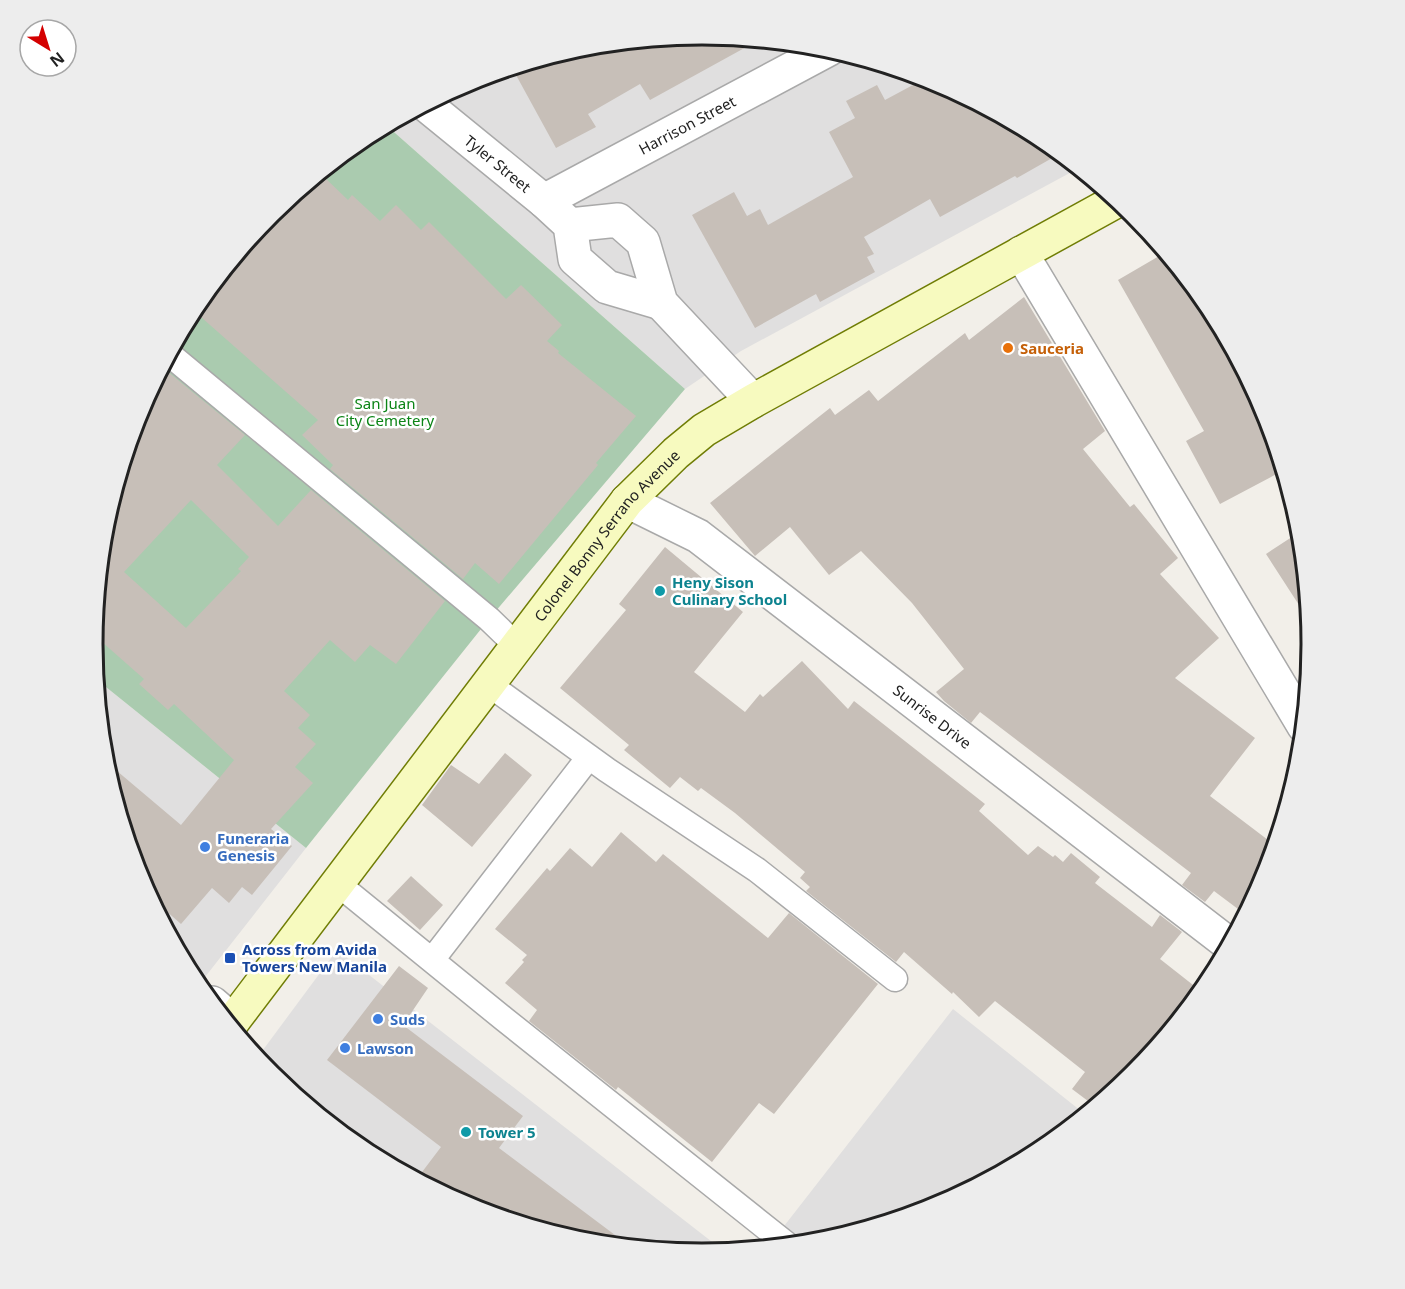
<svg xmlns="http://www.w3.org/2000/svg" width="1405" height="1289" font-family="'Noto Sans',sans-serif">
<rect width="100%" height="100%" fill="#f2efe9"/>
<path fill="#e0dfdf" d="M703,35l119,11 114,35 106,56 37,31 -338,183 -56,38 -299,-264 83,-44 115,-35z
M96,679l210,169 -108,138 -59,-108 -35,-115z
M337,950l388,302 -23,2 -119,-11 -114,-35 -106,-56 -92,-76 -14,-18z
M953,1009l133,106 -45,37 -105,56 -115,35 -54,5z"/>
<path fill="#aacbaf" d="M386,125l299,264 -196,230 -183,229 -210,-169 -3,-35 11,-119 35,-114 56,-106 76,-92 93,-76z"/>
<path fill="#c7bfb8" fill-rule="evenodd" d="M703,34l56,6 -109,60 -10,-16 -52,30 8,13 -40,21 -40,-73 32,-18 36,-11z
M926,78l10,3 106,57 19,15 -44,25 -2,-2 -75,41 -10,-18 -66,38 10,17 -7,3 8,15 -55,30 -4,-8 -61,34 -63,-113 42,-23 13,24 13,-7 8,16 85,-48 -24,-45 26,-14 -9,-17 31,-16 8,15z
M323,176l25,24 4,-5 28,26 16,-16 25,25 8,-8 77,77 15,-14 41,40 -15,16 12,10 -1,2 78,63 -40,47 2,2 -99,119 -24,-21 -12,16 -133,-110 3,-4 -31,-30 16,-15 -125,-110 75,-93 8,8z
M1166,252l44,54 56,106 18,58 -64,34 -34,-63 18,-10 -86,-151z
M1024,297l81,134 -22,18 47,58 4,-3 44,54 -18,16 59,64 -44,40 80,60 -45,58 66,50 -10,32 -20,37 -32,-24 -9,11 -23,-17 9,-12 -211,-161 -9,11 -27,-22 -8,-9 28,-23 -52,-66 -51,-52 -32,24 -39,-48 -35,29 -45,-53 120,-95 5,7 34,-25 9,11 87,-68 4,7z
M162,367l83,68 -28,30 61,61 33,-36 134,111 -49,63 -26,-19 -15,17 -25,-22 -46,51 26,24 -12,13 18,16 -21,23 18,16 -42,46 21,17 -40,49 -10,-8 -13,16 -17,-15 -31,36 -33,-29 -9,-17 -35,-118 77,65 53,-65 -60,-56 -6,6 -29,-26 5,-5 -51,-45 11,-109 35,-114zM191,500l58,57 -11,12 3,2 -55,57 -62,-56z
M1301,531l2,13 7,78 -44,-68z
M665,547l78,65 -49,60 51,40 15,-18 3,3 39,-36 46,48 6,-8 131,103 -6,7 49,44 10,-9 15,11 2,-2 8,7 8,-9 29,24 -5,6 57,44 8,-12 22,17 -22,27 42,33 -69,85 -37,30 -24,-18 13,-17 -90,-71 -16,16 -26,-25 -1,2 -48,-42 -8,10 -90,-71 4,-4 -10,-9 5,-6 -70,-59 -34,-25 -3,3 -18,-14 -10,11 -46,-38 5,-5 -69,-57 66,-78 -7,-6z
M505,753l27,22 -60,72 -50,-42 29,-40 28,19z
M621,832l35,30 7,-8 105,84 21,-25 89,71 -104,130 -15,-11 -47,59 -94,-75 -2,3 -87,-69 8,-11 -32,-27 19,-21 -2,-2 5,-5 -32,-26 52,-61 3,3 20,-23 22,19z
M411,876l32,29 -23,25 -33,-29z
M399,966l29,22 -25,37 120,91 -24,32 132,99 -48,-4 -114,-35 -53,-28 25,-33 -114,-87z"/>
<g fill="none" stroke-linecap="round" stroke-linejoin="round">
<defs>
<path id="lane" d="M169,354l320,265 28,27
M487,683l120,87 150,100 138,109
M338,884l166,135 285,227
M432,960l157,-203"/>
<g id="street">
<path id="s1" d="M425,104l119,97 26,24 5,34 32,28 54,16"/>
<path id="s2" d="M544,201l285,-152"/>
<path d="M570,225l48,-5 25,22 18,61 92,98"/>
<path d="M1021,253l283,473"/>
<path id="s3" d="M627,501l71,35 532,409"/>
<path d="M212,1003l21,18"/>
</g>
<g id="secondary">
<path id="s4" d="M230,1025l397,-524 49,-48 28,-23 49,-29 365,-201"/>
</g>
</defs>
<use href="#lane" stroke="#a9a9a9" stroke-width="27"/>
<use href="#street" stroke="#a9a9a9" stroke-width="36"/>
<use href="#secondary" stroke="#707d05" stroke-width="36"/>
<use href="#lane" stroke="#fff" stroke-width="24"/>
<use href="#street" stroke="#fff" stroke-width="33"/>
<use href="#secondary" stroke="#f7fabf" stroke-width="33"/>
</g>
<circle fill="#e8710a" stroke="#fff" stroke-width="2" cx="1008" cy="348" r="6"/>
<g fill="#0f9aa8" stroke="#fff" stroke-width="2">
<circle cx="660" cy="591" r="6"/>
<circle cx="466" cy="1132" r="6"/>
</g>
<g fill="#3f7fe0" stroke="#fff" stroke-width="2">
<circle cx="205" cy="847" r="6"/>
<circle cx="378" cy="1019" r="6"/>
<circle cx="345" cy="1048" r="6"/>
</g>
<rect fill="#1a4fb4" stroke="#fff" stroke-width="2" x="224" y="952" width="12" height="12" rx="3"/>
<g text-anchor="middle" dominant-baseline="central" stroke-width="5" stroke-linejoin="round" paint-order="stroke">
<g font-size="15" fill="#222" stroke="#fff">
<text stroke="none"><textPath href="#s2" startOffset="162">Harrison Street</textPath></text>
<text stroke="none"><textPath href="#s1" startOffset="94">Tyler Street</textPath></text>
<text stroke="none"><textPath href="#s4" startOffset="618">Colonel Bonny Serrano Avenue</textPath></text>
<text stroke="none"><textPath href="#s3" startOffset="375">Sunrise Drive</textPath></text>
</g>
<g font-size="15" font-weight="bold" fill="#c56008" stroke="#fff" text-anchor="start">
<text x="1020" y="348">Sauceria</text>
</g>
<g font-size="15" fill="#0c8416" stroke="#fff">
<text x="385" y="403">San Juan<tspan x="385" dy="17">City Cemetery</tspan></text>
</g>
<g font-size="15" font-weight="bold" fill="#0d838f" stroke="#fff" text-anchor="start">
<text x="672" y="582">Heny Sison<tspan x="672" dy="17">Culinary School</tspan></text>
<text x="478" y="1132">Tower 5</text>
</g>
<g font-size="15" font-weight="bold" fill="#366cbe" stroke="#fff" text-anchor="start">
<text x="217" y="838">Funeraria<tspan x="217" dy="17">Genesis</tspan></text>
<text x="390" y="1019">Suds</text>
<text x="357" y="1048">Lawson</text>
</g>
<g font-size="15" font-weight="bold" fill="#164399" stroke="#fff" text-anchor="start">
<text x="242" y="949">Across from Avida<tspan x="242" dy="17">Towers New Manila</tspan></text>
</g>
</g>
<path d="M0 0H1405V1289H0ZM103 644a599 599 0 1 1 1198 0a599 599 0 1 1-1198 0Z" fill="#ededed" fill-rule="evenodd"/>
<path fill="none" stroke="#222" stroke-width="3" d="M103 644a599 599 0 1 1 1198 0a599 599 0 1 1-1198 0Z"/>
<g transform="translate(48 48) rotate(142)"><circle r="28" fill="#ffffff" stroke="#a7a7a7" stroke-width="1.5"/>
<path d="M0-4.5L10 22L0 15L-10 22Z" fill="#d40000"/>
<text y="-9" font-size="16" font-weight="bold" text-anchor="middle" fill="#222222">N</text>
</g>
</svg>
